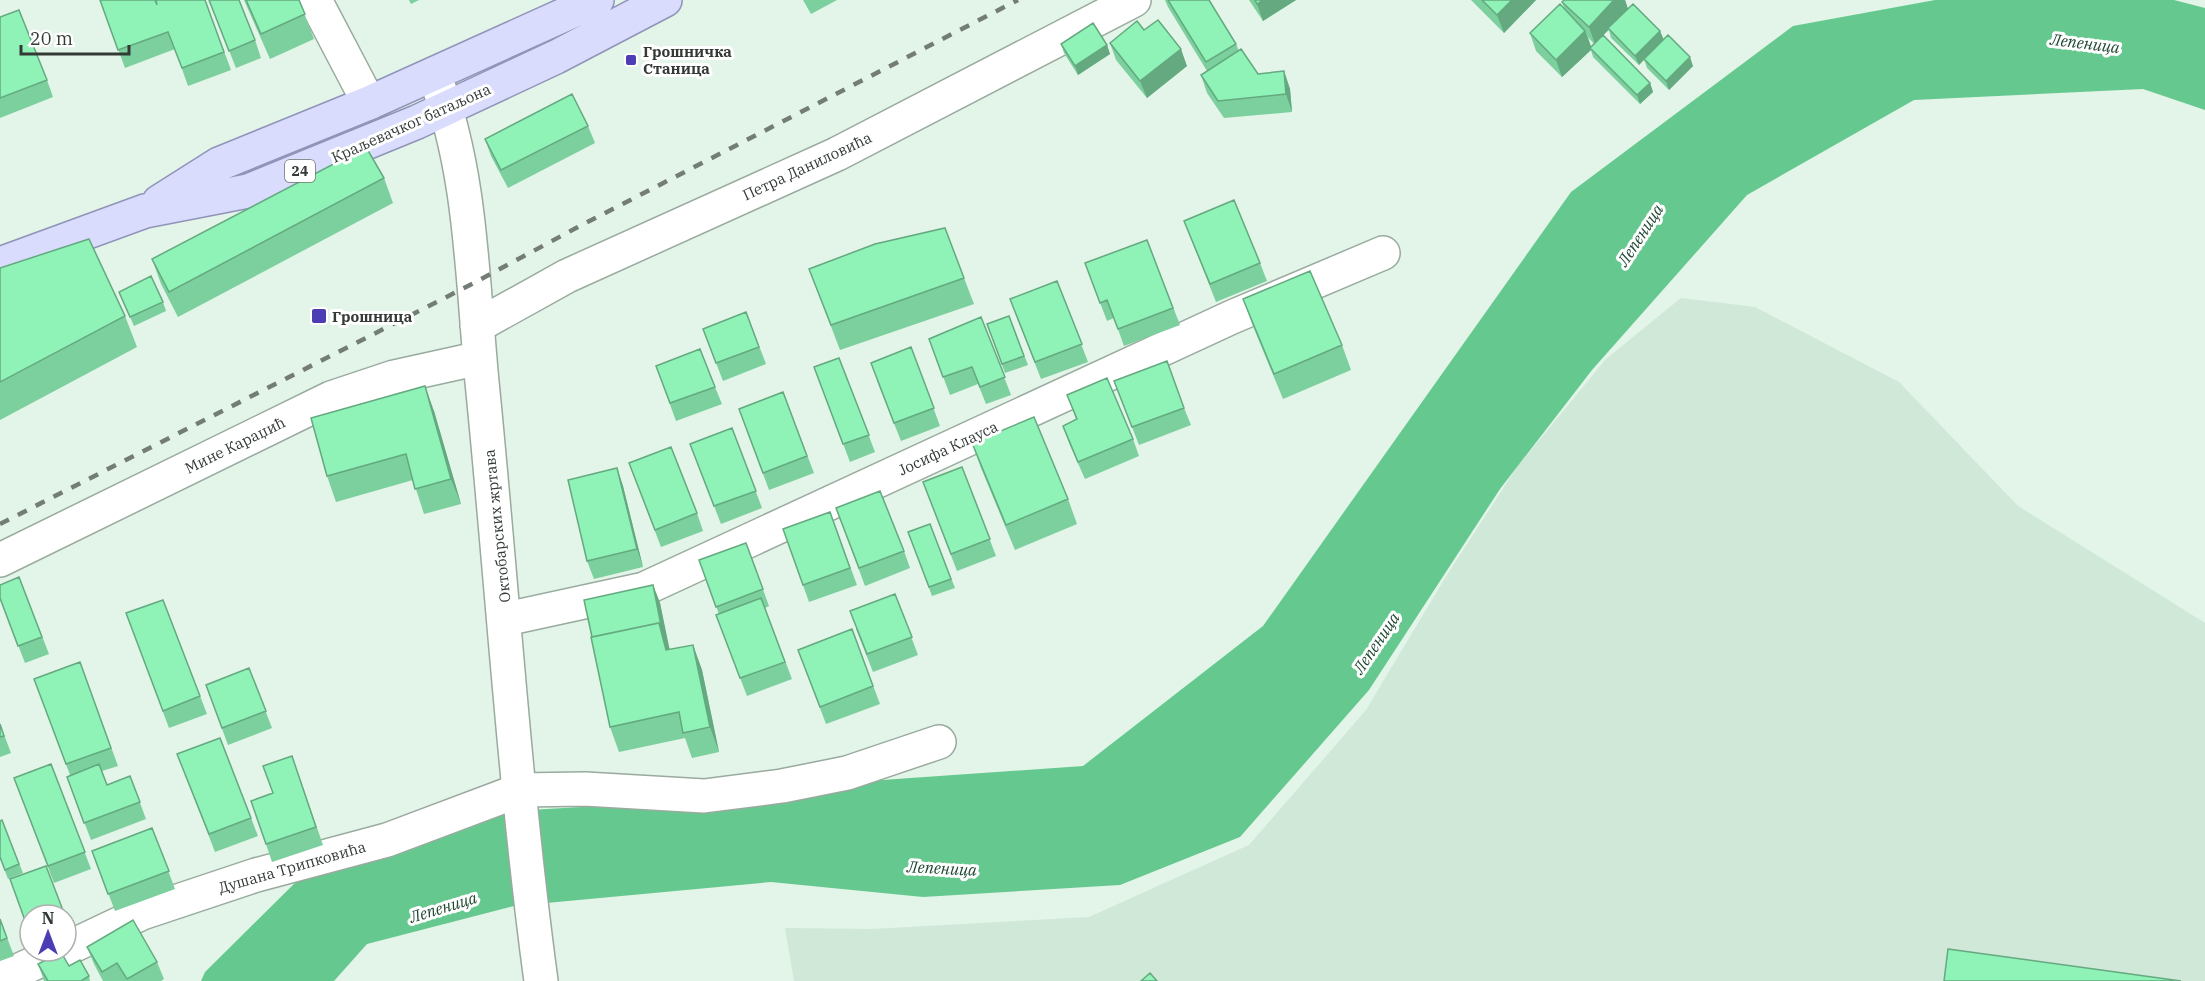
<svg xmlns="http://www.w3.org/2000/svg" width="2205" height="981" font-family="'IBM Plex Serif',serif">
<rect width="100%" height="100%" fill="#e3f4e8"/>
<path fill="#cfe8d8" d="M1681,298l74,9 144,75 119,124 187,117v358h-1411l-9,-53 87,1 217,-12 160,-72 117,-135 79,-132 72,-111 89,-108z"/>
<path fill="#65c98f" d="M1935,0h239l31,8v102l-62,-21 -229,11 -167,95 -155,175 -92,119 -131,201 -129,147 -120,48 -197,12 -152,-15 -257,24 -147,38 -33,37h-133l4,-9 95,-94 193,-66 174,-10 172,-19 244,-17 180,-140 308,-434 222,-166z"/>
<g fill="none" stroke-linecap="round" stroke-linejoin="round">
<defs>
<path id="minor" d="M315,0l54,103
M434,74c38,98 38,205 48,308 20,199 32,400 59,599
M477,326l90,-50 270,-122 297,-154
M0,560l331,-162 63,-21 86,-19
M506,619l138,-30 588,-272 151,-64
M66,949l76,-36 114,-38 131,-35 133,-50 65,-1 119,7 78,-10 65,-13 92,-31
M0,979l61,-28"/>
<path id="major" d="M159,202l60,-38 150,-61 228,-103
M0,264l145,-53 103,-20 169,-69 139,-65 109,-57"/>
</defs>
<use href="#minor" stroke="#99aa9e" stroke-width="36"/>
<use href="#major" stroke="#9094b8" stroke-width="36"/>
<use href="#minor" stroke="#fff" stroke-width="33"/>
<use href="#major" stroke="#dadcfe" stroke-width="33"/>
<path stroke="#737d76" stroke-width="4.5" stroke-dasharray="10 10" stroke-linecap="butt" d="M0,524l474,-241 102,-55 442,-228"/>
</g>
<path fill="#7bd09d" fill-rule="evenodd" d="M100,0h105l26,70 -43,16 -13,-37 -50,19z
M209,0l46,40 6,18 -25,10z
M244,0h55l15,39 -44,20z
M409,0h10l-8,4z
M803,0h34l-26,14z
M1165,0h44l27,44 3,7 19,23 26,-3 6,18 2,23 -68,6 -17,-25 -6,-18 6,-4 -39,-64z
M1249,0h47l-33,21z
M1471,0h65l-32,33z
M1564,0h61l3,9 32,22 3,8 30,27 -24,24 -22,-22 -3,-9 -5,6 -28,-27 -2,-8 -6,5 47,48 3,9 -13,12 -47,-47 -2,-7 -29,27 -26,-26 -6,-18 35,-23 -3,-8zM1588,37l6,7 -3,3z
M0,17l47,63 6,17 -53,21z
M1144,30l43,36 -40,32 -31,-38 -6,-17z
M1061,44l46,1 3,9 -32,21 -14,-22z
M588,126l7,17 -87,45 -17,-32 -6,-17z
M384,178l9,25 -215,114 -17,-33 -9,-25z
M1184,221l76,42 7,18 -51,21z
M1147,240l33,85 -56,21 -10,-28 -7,3 -22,-58z
M0,268l125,48 12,31 -137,73z
M809,269l155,9 10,26 -134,46z
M1057,281l31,81 -47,17 -31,-80z
M119,292l44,10 3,9 -32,15z
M1243,299l99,46 9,25 -68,29 -31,-75z
M746,312l20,52 -43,17 -20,-52z
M1009,316l19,49 -23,8 -18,-49z
M981,317l30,78 -25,9 -8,-20 -28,11 -21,-56z
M911,347l29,79 -39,15 -24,-60z
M839,358l36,94 -25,10 -36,-95z
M656,366l59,21 7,17 -46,17z
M1114,381l70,27 7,17 -52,20z
M783,392l31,81 -45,17 -30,-81z
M1067,395l66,44 6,17 -54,23 -16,-36 -6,-17 13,-7z
M434,411l27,93 -37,10 -11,-34 -77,22 -9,-26z
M732,428l30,80 -41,16 -31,-80z
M972,443l96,56 9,25 -62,26 -34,-82z
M629,463l68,50 6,18 -42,16z
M962,467l34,89 -39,15 -34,-89z
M617,468l6,18 20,81 -49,12 -7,-18z
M836,508l68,43 6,17 -45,18z
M830,512l27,73 -48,17 -26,-73z
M930,524l25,64 -23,8 -24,-64z
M746,543l23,63 -4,2 27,71 -45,17 -31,-81 3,-1 -20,-54z
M19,577l30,77 -24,9 -25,-64z
M653,585l7,18 9,47 24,-5 9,25 17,82 -27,6 -7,-20 -66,14 -9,-25 -18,-90z
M895,594l23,61 -45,17 -17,-43z
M163,600l44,114 -38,14 -43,-115z
M852,629l28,75 -54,20 -28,-74z
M80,662l38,104 -16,5 5,14 23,-9 16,43 -55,21 -24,-63 3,-2 -36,-96z
M249,668l23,60 -44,17 -22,-60z
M0,724l11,29 -11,4z
M220,738l38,98 -43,16 -31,-80z
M292,756l31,89 -51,17 -6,-18 7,-51z
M51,764l40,105 -37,14 -40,-105z
M2,820l21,53 -15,6 -8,-21z
M152,828l23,61 -60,22 -23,-60z
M46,866l18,49h-34v19l-20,-55z
M0,919l14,37 -14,5z
M66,919l4,11 -4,2z
M87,947l70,15 7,17 -3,2h-58l-9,-17z
M38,964l31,2 20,10 1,5h-46z"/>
<path fill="#64a97f" d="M1263,0h33l-33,21 -6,-17z
M1512,0h24l-32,33 -7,-18z
M1614,0h11l3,9 -33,35 -6,-17z
M1585,31l7,18 -2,-1 1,2 -29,27 -6,-17z
M1660,31l4,9 -25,25 -4,-9z
M1107,45l3,9 -32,21 -3,-9z
M1181,49l6,17 -40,32 -7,-17z
M1690,57l3,9 -24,24 -3,-9z
M1284,71l6,18 2,23 -6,-18z
M1650,83l3,9 -13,12 -3,-9z
M425,386l9,25 27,93 -10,-25z
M617,468l6,18 20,81 -6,-18z
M653,585l7,18 15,72 -9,-25 -7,-27z
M693,645l9,25 17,82 -9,-25z"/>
<path fill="#8ff2b6" stroke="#64a97f" stroke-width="1.5" d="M100,0h55l2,5 -1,-5h49l19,52 -42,16 -14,-36 -50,18z
M209,0h30l16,40 -26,11z
M246,0h53l6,14 -44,20z
M1168,0h41l27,44 -30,18z
M1255,0h8l-6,4z
M1482,0h30l-15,15z
M1564,0h50l-25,27 -27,-25z
M1560,4l25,27 -29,29 -26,-27z
M1633,4l27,27 -25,25 -27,-28z
M19,10l28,70 -47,18v-81z
M1158,20l23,29 -41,32 -30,-38 27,-22 7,9z
M1093,23l14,22 -32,21 -14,-22z
M1603,35l47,48 -13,12 -47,-47z
M1668,35l22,22 -24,24 -22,-22z
M1241,49l17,25 26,-3 2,23 -68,7 -17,-26z
M572,94l16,32 -87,44 -16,-31z
M366,147l18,31 -215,114 -17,-33z
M1234,200l26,63 -50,21 -26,-63z
M945,228l19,50 -133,47 -22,-56 66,-25z
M89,239l36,77 -125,66v-114z
M1147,240l26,68 -55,21 -11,-29 -7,3 -15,-40z
M1310,271l32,74 -68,29 -31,-75z
M151,276l12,26 -33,15 -11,-25z
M1057,281l25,63 -47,18 -25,-63z
M746,312l13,35 -43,16 -13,-34z
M1009,316l15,40 -22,8 -15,-40z
M981,317l24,60 -25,10 -8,-20 -29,10 -14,-38z
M911,347l23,61 -40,15 -23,-60z
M700,349l15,38 -45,16 -14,-37z
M839,358l30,77 -26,9 -29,-77z
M1167,361l17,47 -52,19 -18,-46z
M1107,378l26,61 -55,23 -15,-36 14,-7 -10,-24z
M425,386l26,93 -36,10 -9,-35 -79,22 -16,-58z
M783,392l24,64 -44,17 -24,-64z
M1034,417l34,82 -62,26 -34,-82z
M732,428l24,63 -42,15 -24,-62z
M671,447l26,66 -42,17 -26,-67z
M962,467l28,72 -39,15 -28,-72z
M617,468l20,81 -50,12 -19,-81z
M880,491l24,60 -45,17 -23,-60z
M830,512l20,56 -47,17 -20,-56z
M930,524l21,55 -22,8 -21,-55z
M746,543l17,46 -47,18 -17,-47z
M19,577l23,60 -24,9 -18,-48v-13z
M653,585l9,45 -3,-7 -67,14 -8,-37z
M895,594l17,43 -45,17 -17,-43z
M761,598l24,64 -45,16 -24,-63z
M163,600l37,96 -37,15 -37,-98z
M659,623l7,27 27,-5 17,82 -27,6 -4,-21 -69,15 -19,-90z
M852,629l21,57 -53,21 -22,-57z
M80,662l31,86 -45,16 -32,-85z
M249,668l17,43 -44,17 -16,-43z
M0,724l4,12 -4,1z
M220,738l31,80 -42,16 -32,-80z
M292,756l24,71 -50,17 -15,-43 22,-8 -10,-27z
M51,764l34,88 -37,14 -34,-88z
M99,764l8,21 23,-9 10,26 -56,21 -17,-46z
M2,820l17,44 -14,6 -5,-13v-36z
M152,828l17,43 -61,23 -16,-43z
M46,866l18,47 -7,2h-27v10l-3,1 -17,-47z
M0,919l7,19 -7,3z
M133,920l24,42 -30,17 -10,-16 -15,9 -15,-25z
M1948,949l233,32h-237z
M61,952l8,14 11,-6 9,16 -8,5h-33l-10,-17z
M1150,973l7,8h-16z"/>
<g fill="#4d3db4" stroke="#fff" stroke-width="2">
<rect x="625" y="54" width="12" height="12" rx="3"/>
<rect x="311" y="308" width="16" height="16" rx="3"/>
</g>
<g text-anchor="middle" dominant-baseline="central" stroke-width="6" stroke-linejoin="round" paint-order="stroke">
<rect fill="#fff" stroke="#707572" stroke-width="1.5" x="285" y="160" width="30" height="22" rx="4.5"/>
<g font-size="14" font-weight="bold" fill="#333a36">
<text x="300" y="171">24</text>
</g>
<g font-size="15" font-weight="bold" fill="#333a36" stroke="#fff" text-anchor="start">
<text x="643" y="51">Грошничка<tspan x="643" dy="17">Станица</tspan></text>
<text x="332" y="316">Грошница</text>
</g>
<g font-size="15" fill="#333a36" stroke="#fff">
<text transform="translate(411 123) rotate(-24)">Краљевачког батаљона</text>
<text transform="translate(807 166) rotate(-25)">Петра Даниловића</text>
<text transform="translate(235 445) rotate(-26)">Мине Караџић</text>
<text transform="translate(948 448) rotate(-25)">Јосифа Клауса</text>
<text transform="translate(497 526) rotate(-96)">Октобарских жртава</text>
<text transform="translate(292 867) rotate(-16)">Душана Трипковића</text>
</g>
<g font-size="16" font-style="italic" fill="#1e4730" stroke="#fff">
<text transform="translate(2085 43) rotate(7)">Лепеница</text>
<text transform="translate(1640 235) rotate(-57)">Лепеница</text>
<text transform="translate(1376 643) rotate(-56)">Лепеница</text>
<text transform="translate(942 868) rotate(3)">Лепеница</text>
<text transform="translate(443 907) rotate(-17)">Лепеница</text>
</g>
</g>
<g transform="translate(48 933)"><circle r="28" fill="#ffffff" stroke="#adb0af" stroke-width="1.5"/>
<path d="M0-4.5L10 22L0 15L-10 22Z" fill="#4d3db4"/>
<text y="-9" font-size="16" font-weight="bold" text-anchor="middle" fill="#333a36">N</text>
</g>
<path d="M21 45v9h108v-9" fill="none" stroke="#333a36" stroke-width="3"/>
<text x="30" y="45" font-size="18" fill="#333a36" stroke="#ffffff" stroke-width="4.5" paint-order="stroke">20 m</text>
</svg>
